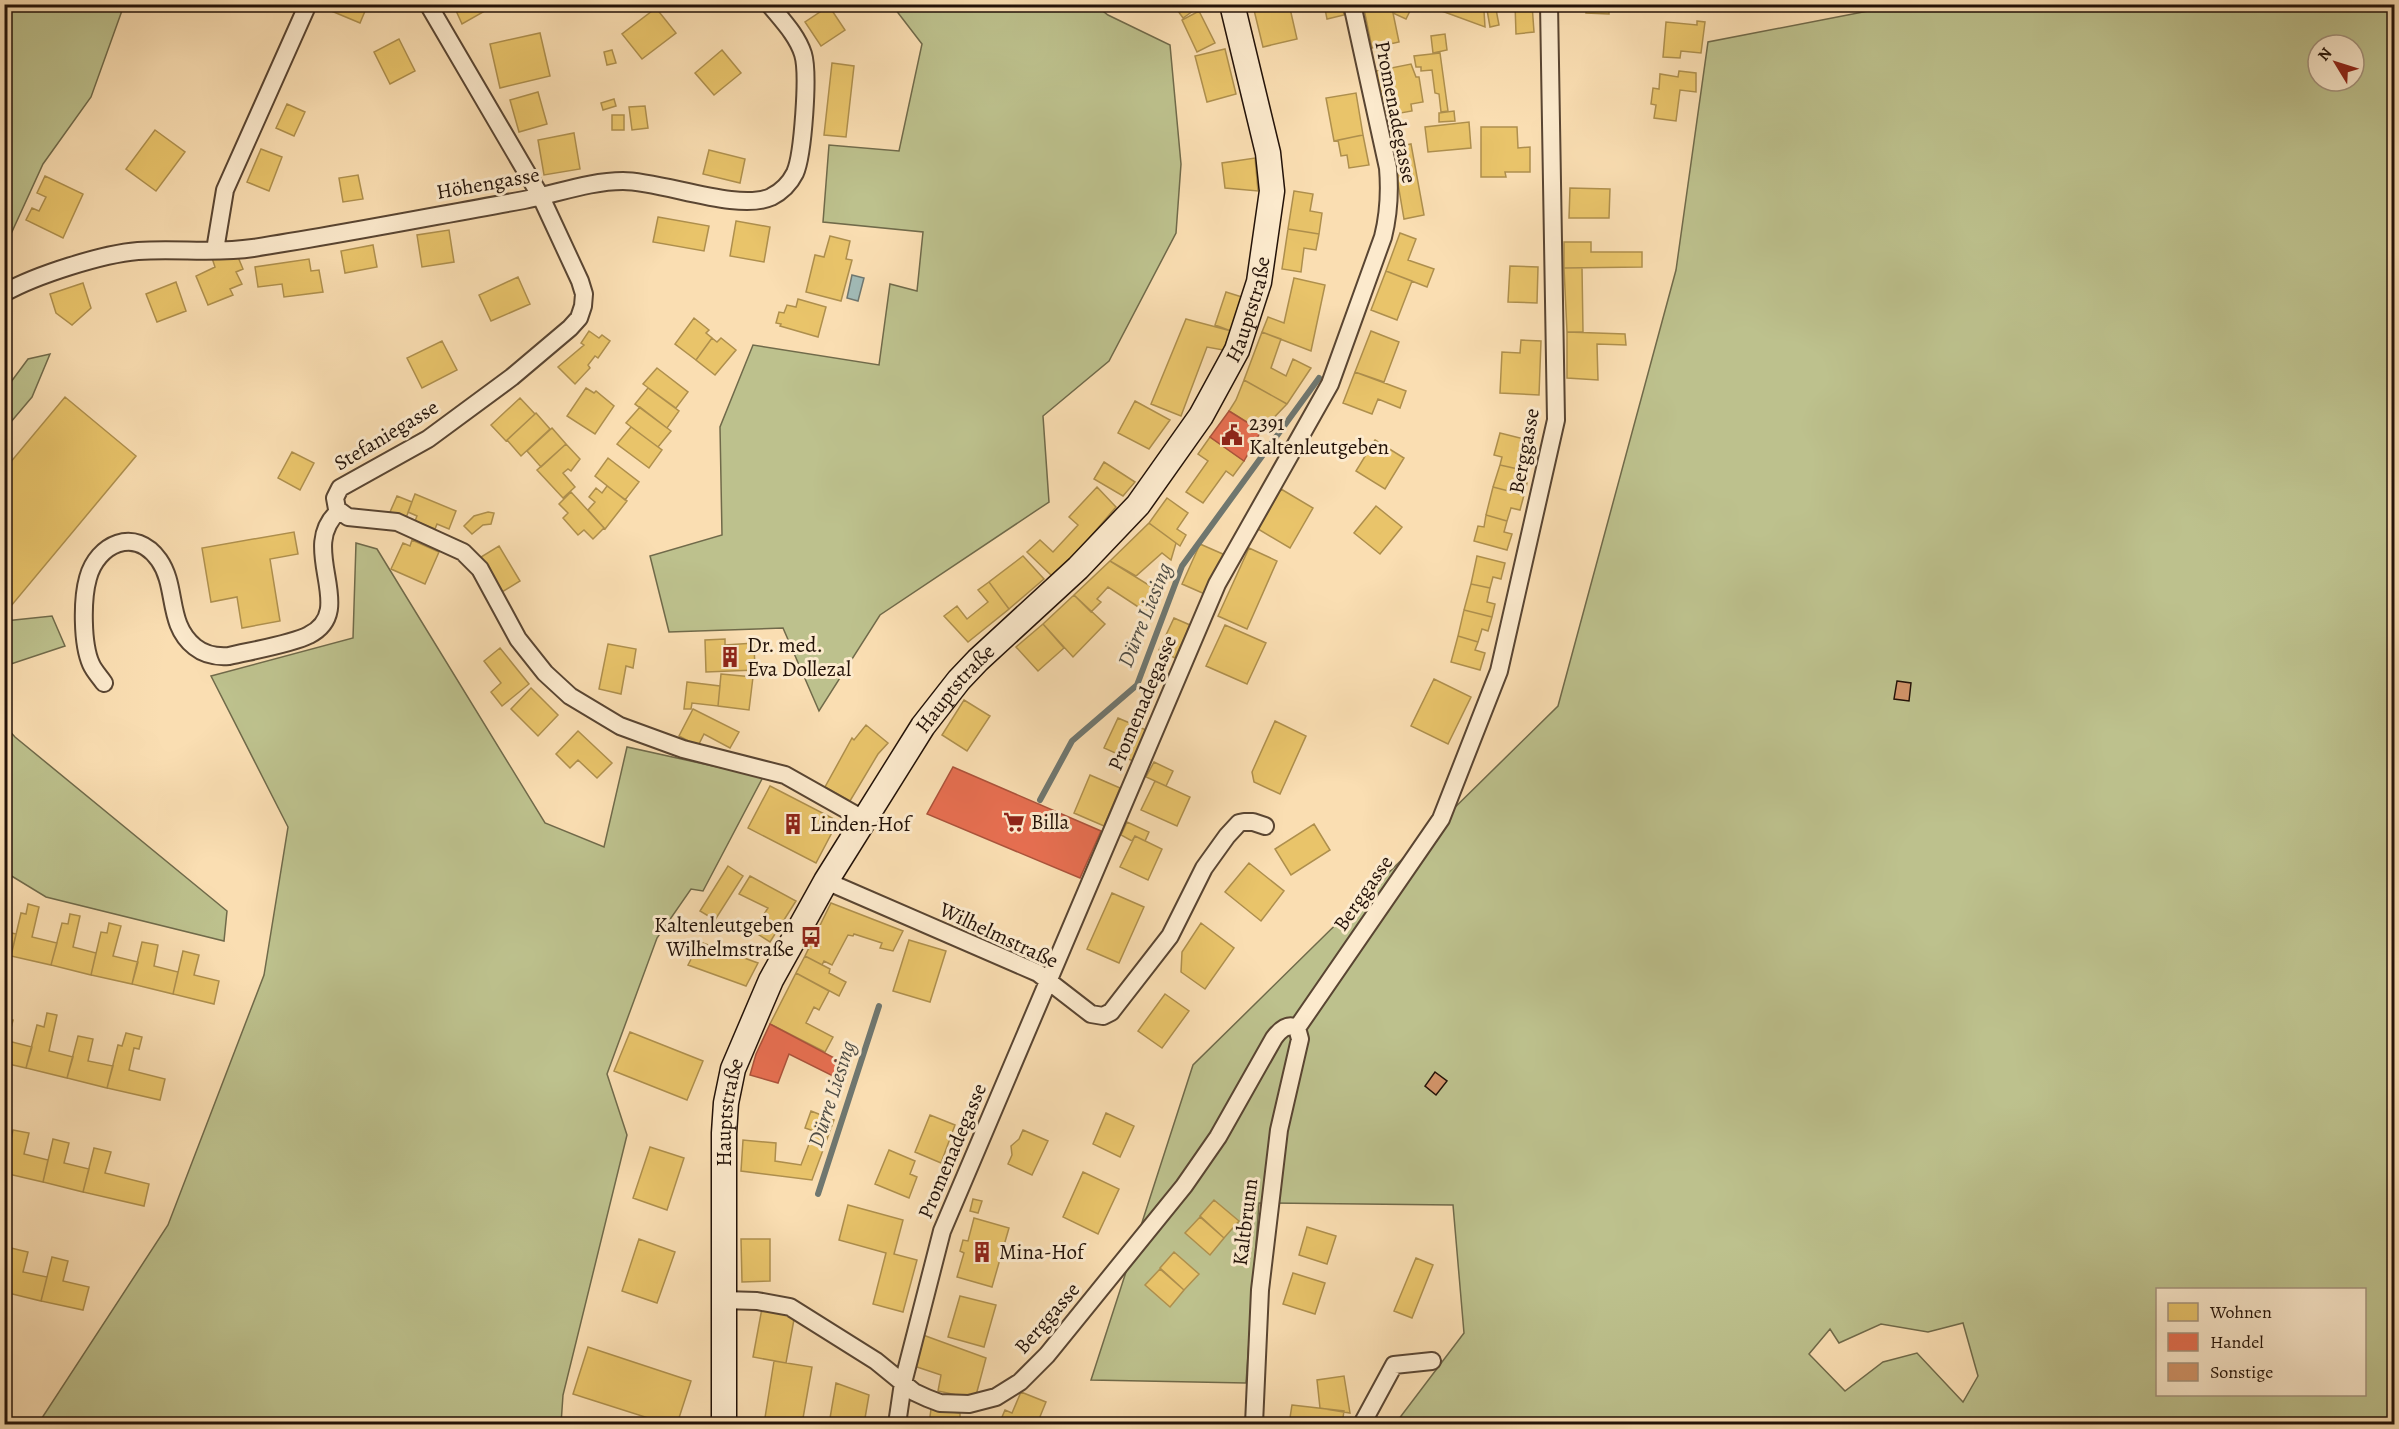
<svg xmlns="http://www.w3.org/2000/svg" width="2399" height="1429" font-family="Alegreya,serif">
<rect width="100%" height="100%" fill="#fadeb2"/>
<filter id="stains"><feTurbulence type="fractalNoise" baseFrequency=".00333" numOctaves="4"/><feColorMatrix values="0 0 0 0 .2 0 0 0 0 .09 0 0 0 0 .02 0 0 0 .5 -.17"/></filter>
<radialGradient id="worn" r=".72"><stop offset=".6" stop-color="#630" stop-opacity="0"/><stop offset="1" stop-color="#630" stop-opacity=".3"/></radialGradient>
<path fill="#bdc18d" stroke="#706a4a" stroke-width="1.5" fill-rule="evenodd" d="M5,4l119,1 -33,92 -48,67 -38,83z
M892,5h203l13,10 62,30 11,119 -5,69 -67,128 -66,55 6,86 -169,113 -61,96 -36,-83 -114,4 -19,-76 72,-21 -2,-108 33,-82 126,20 11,-81 27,7 6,-59 -100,-10 6,-77 70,6 23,-107z
M1899,5h495v1419h-999l69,-91 -11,-128 -194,-2 -13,180 -155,-3 102,-315 365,-359 118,-436 32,-228zM2318,45h36v36h-36zM2158,1290h206v104h-206zM1963,1323l15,53 -15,26 -46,-49 -34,9 -38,29 -36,-37 21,-25 9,14 42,-19 47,8z
M50,354l-18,43 -27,32v-39l23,-31z
M356,543l21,6 168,274 59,24 23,-100 136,30 -60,114 -12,-2 -34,49 -50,136 20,61 -64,260 -2,29h-523l130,-199 96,-250 24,-148 -77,-151 142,-38z
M52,616l13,30 -60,20v-45z
M4,725l11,12 212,174 -3,30 -178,-44 -41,-25z"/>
<path fill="#a1bab6" stroke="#6f7770" stroke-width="1.5" d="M852,275l12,3 -6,23 -11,-3z"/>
<path fill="#e9c46a" stroke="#ae8f4d" stroke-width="1.5" d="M331,4h37l-8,19 -31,-13z
M453,4h38l1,3 -30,17z
M1173,4h30l-20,14z
M1258,4h31l8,35 -34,8 -10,-41z
M1324,4h18l2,11 -17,4z
M1385,4h20l7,3 -6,12 -13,-6 6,29 -27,6 -8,-39z
M1441,4h27l16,7 1,16 -46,-17z
M1486,4h9l4,21 -9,2z
M1515,4h17l2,28 -18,2z
M1587,4h22v10l-23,-1z
M1633,4h53v5z
M829,6l16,24 -24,16 -16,-24z
M656,8l20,25 -34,26 -20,-25z
M1199,11l16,32 -18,9 -15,-32z
M1697,21l8,1 -4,31 -20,-2 -1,7 -17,-1 3,-35 31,3z
M540,33l10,43 -50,12 -10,-44z
M1445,34l2,16 -14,3 -2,-17z
M399,39l16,32 -25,13 -16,-32z
M1225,49l11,45 -29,8 -12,-46z
M612,50l4,13 -9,2 -3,-13z
M722,50l19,23 -27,22 -19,-22z
M1440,53l8,58 -7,1 -2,-18 -4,-1 -3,-23 -11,1v-4h-5l-2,-11z
M832,63l22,3 -8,71 -22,-2z
M1411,64l5,13h3l4,25 -12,2 1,7 -28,5 -8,-45z
M1679,71l17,2v19l-16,-2 -4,31 -22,-3 2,-13 -5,-1 2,-16 6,1 1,-15 18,3z
M538,92l9,32 -28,8 -9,-32z
M1356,93l7,42 -29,6 -8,-43z
M614,99l2,7 -13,4 -2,-7z
M287,104l18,8 -11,24 -18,-8z
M645,106l3,22 -16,2 -3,-23z
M1454,111l1,10 -16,1v-9z
M612,115h12v15h-12z
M1469,122l2,26 -43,4 -3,-25z
M1481,127h36l1,21 12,-1v25h-25l1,5h-25z
M155,130l30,22 -29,39 -30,-22z
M574,133l6,36 -36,6 -6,-35z
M1363,135l6,30 -20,3 -2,-13 -6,1 -3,-16z
M1411,144l13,71 -20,4 -12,-71z
M261,149l21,8 -13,34 -22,-9z
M709,150l36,9 -5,24 -37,-9z
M1255,158l3,33 -33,-3 -3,-25z
M358,175l5,24 -20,3 -4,-24z
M45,176l38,18 -20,44 -37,-18 6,-12 7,3 7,-14 -9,-4z
M1570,188l40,1 -1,29h-40z
M1294,191l19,3 -3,17 12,2 -3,21 -31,-5z
M658,217l51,9 -5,25 -51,-9z
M736,221l34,6 -6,35 -34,-6z
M1288,229l31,5 -3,16 -12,-2 -3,24 -19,-3z
M449,230l5,32 -32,5 -5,-32z
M1400,233l16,6 -8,21 26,9 -7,18 -41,-16z
M830,236l20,5 -4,18 6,1 -11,41 -35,-9 9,-37 9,2z
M1564,242h27v10h51v15l-78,1z
M373,245l4,22 -32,6 -4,-22z
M238,257l5,12 -7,3 6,12 -12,5 3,6 -25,10 -12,-29 19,-9 -3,-9z
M309,259l2,12 8,-1 4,22 -39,5 -2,-13 -24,3 -3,-20z
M1510,266l28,1 -1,36 -29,-1z
M1564,268h18l1,64h-16z
M1386,271l26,10 -15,39 -26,-10z
M518,277l12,27 -39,17 -12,-26z
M1294,278l31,7 -14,66 -49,-19 6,-15 16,6z
M176,282l10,29 -29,11 -11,-28z
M83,283l8,25 -19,17 -16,-12 -6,-19z
M1226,292l16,5 -11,34 -16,-6z
M798,299l28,8 -8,30 -38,-11 1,-2 -5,-1 3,-11 5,1 3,-8 9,2z
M694,318l15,12 -3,3 6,5 -16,22 -21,-16z
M1186,319l45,12 -8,19 -16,-3 -26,69 -30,-12z
M589,331l10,7 3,-3 8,6 -12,17 -3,-2 -7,9 2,3 -15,16 -17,-17 26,-22 -3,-2z
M1371,331l28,11 -15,40 -29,-10z
M1262,332l19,7 -10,29 15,8 7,-17 18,9 -24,36 -43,-24z
M1567,332l58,2 1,11 -29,-1 1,36 -31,-2z
M712,338l5,4 4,-4 15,12 -21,25 -19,-15z
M1521,340l20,1 -2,54 -39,-2 2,-41 18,1z
M442,341l15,29 -35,18 -15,-30z
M657,368l31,24 -12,16 -33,-24z
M1355,372l51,19 -6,17 -22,-9 -6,15 -29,-11z
M1244,380l43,24 -26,27 -32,-20 7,-11z
M586,388l8,5 2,-2 18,15 -19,28 -28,-18z
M648,388l31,23 -12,17 -32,-24z
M65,397l71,59 -125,150 -7,-6v-130z
M520,398l15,16 -29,27 -15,-16z
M1135,401l35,19 -21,29 -31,-16z
M640,407l31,24 -13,16 -32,-24z
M536,413l14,16 -29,27 -14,-16z
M631,427l31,23 -13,18 -32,-24z
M552,428l14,16 -25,23 -14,-16z
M1500,433l32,8 -5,18 -5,-2 -4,12 -18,-4 2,-8 -8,-2z
M1210,437l34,24 -11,15 -7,-5 -23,32 -17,-11 22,-31 -10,-7z
M1375,440l29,18 -19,31 -29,-18z
M566,444l14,15 -9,12 -3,-2 -5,4 12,14 -12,11 -26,-28z
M292,452l22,11 -14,27 -22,-12z
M608,458l31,24 -14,18 -30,-24z
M1104,462l31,20 -12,14 -29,-17z
M1500,465l18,4 -2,12 11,2 -3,12 -31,-8z
M607,486l20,15 -22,28 -17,-19 7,-8 -6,-5 7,-9 6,5z
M1097,487l19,20 -44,51 -20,18 -25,-24 13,-12 13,12 25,-27 -9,-8z
M1493,487l31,8 -4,15 -9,-2 -4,13 -21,-6z
M1281,489l32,19 -23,40 -32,-19z
M571,492l33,36 -11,11 -9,-9 -6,5 -15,-17 5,-5 -9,-9z
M415,494l41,17 -7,18 -12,-5 -2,5 -20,-8 2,-5 -9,-4z
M397,496l15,6 -6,16 -16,-6z
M1167,498l21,15 -11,16 9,6 -6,11 -31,-23z
M1376,506l26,21 -22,27 -26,-21z
M488,512l6,1 -3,11 -8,1 -11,9 -8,-8 10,-10z
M1486,515l21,6 -3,11 8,2 -5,16 -33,-9 4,-15 6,1z
M1149,523l27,20 -5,17 -9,-7 -26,23 -26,-15z
M294,532l4,22 -28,5 10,62 -38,7 -5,-31 -26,5 -9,-54z
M412,540l27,12 -14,32 -34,-15 12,-26 7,3z
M1200,544l25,11 -18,40 -25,-11z
M499,546l21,35 -18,11 -21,-35z
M1249,548l28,13 -30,68 -29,-13z
M1023,556l21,23 -35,30 -20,-27z
M1477,556l28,7 -4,16 -8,-2 -3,11 -19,-4z
M1110,561l50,31 -8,24 -44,-29 -11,12 4,3 -10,10 -17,-17z
M989,582l20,27 -41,33 -24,-26 13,-10 10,13 21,-17 -10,-12z
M1471,584l19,4 -3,14 8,2 -3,13 -28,-7z
M1074,595l31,29 -32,33 -30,-33z
M1464,610l28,7 -4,14 -6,-2 -4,13 -20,-6z
M1174,618l16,7 -15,33 -16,-8z
M1043,624l21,24 -26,23 -22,-24z
M1225,625l41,18 -19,41 -41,-18z
M1458,636l20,6 -3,8 10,3 -5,17 -29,-8z
M725,639v6l29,-2 1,27 -49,2 -1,-32z
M608,644l28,5 -3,19 -7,-2 -5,28 -22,-5z
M500,648l29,36 -27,22 -11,-14 10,-9 -17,-22z
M721,674l32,3 -4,33 -31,-4z
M1434,679l37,18 -23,47 -37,-18z
M687,682l33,4 -2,20 -26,-3 -1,6h-7z
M531,688l27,27 -20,21 -27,-27z
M964,700l26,16 -23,35 -25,-16z
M693,709l46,23 -9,16 -26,-14 -6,12 -19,-10z
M1118,718l28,12 -13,31 -29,-13z
M1275,721l31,15 -26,58 -26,-12 -2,-10z
M866,725l22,18 -10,11 -28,47 -25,-14 27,-49 2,2z
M578,731l34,32 -15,15 -19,-18 -8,8 -14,-14z
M1154,762l19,9 -7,15 -20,-9z
M1090,775l30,13 -16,38 -30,-13z
M1155,781l35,16 -13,29 -36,-16z
M770,786l68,35 -22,42 -68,-35z
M1127,822l22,10 -4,9 -10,-5 -3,5 -11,-6z
M1314,824l16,26 -39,25 -16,-26z
M1135,836l27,13 -14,31 -28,-13z
M1249,863l35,28 -23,30 -36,-29z
M728,866l15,10 -28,44 -15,-9z
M750,876l46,25 -26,41 -17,-11 15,-23 -29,-14z
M1112,893l32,14 -25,56 -32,-14z
M831,903l72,28 -10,20 -13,-3 2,-5 -28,-9 -1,2 -5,-1 -16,30 -8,-4 -2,4 -17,-9z
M28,904l11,3 -7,30 25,6 -6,22 -40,-9 10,-43 5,1z
M70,914l10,2 -7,31 23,6 -5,22 -40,-10 11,-42 6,1z
M109,923l12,3 -8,30 25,6 -6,22 -41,-9 10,-43 6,1z
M1201,923l33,25 -29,41 -24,-17 1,-20z
M4,931l12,3 -5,22 -7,-2z
M909,940l37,11 -16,51 -37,-11z
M142,942l16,3 -4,21 24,6 -5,22 -41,-10z
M700,942l58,21 -12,23 -58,-21z
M183,951l16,4 -5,20 25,6 -5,23 -41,-10z
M805,956l25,13 -1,4 17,9 -7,14 -43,-23z
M796,973l33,18 -10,19 -5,-3 -8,16 27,14 -8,15 -55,-28z
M1165,994l24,17 -27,37 -24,-17z
M47,1013l10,2 -8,36 24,6 -6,21 -41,-10 11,-43 7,2z
M4,1018l9,2 -5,21 24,6 -6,21 -22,-5z
M630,1032l73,29 -16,39 -73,-29z
M126,1033l16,4 -3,12 -5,-1 -5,22 36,9 -5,21 -53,-12 11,-43 4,1z
M78,1036l15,3 -5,22 25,5 -6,22 -40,-10z
M811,1111l23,9 -22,60 -71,-9 2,-31 33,3 -1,18 26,4 13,-34 -9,-3z
M1106,1113l28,13 -14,31 -27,-13z
M930,1115l25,10 -14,38 -26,-11z
M13,1130l16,3 -5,21 24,6 -5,22 -39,-9z
M1023,1130l25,11 -16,34 -24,-11 4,-9 -1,-9 8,-7z
M53,1139l16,4 -5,20 25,6 -6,23 -40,-10z
M650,1147l34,11 -17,52 -34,-12z
M94,1148l17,4 -6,21 44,11 -5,22 -61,-14z
M889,1150l26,11 -5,13 7,3 -8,21 -34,-14z
M1083,1172l36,17 -21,45 -35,-17z
M973,1199l9,2 -4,12 -8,-2z
M1214,1200l25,21 -15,17 -24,-22z
M848,1205l55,15 -9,34 23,6 -14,52 -30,-8 13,-51 -47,-13z
M1200,1217l24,21 -14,17 -25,-22z
M974,1218l35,10 -17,59 -35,-10 7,-24 -4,-2 3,-11 5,1z
M1307,1227l29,9 -9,28 -28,-9z
M639,1239l36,13 -18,51 -35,-12z
M741,1239h29v42l-28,1z
M11,1248l17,4 -5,20 24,5 -6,24 -37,-9v-17z
M1174,1252l25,22 -15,16 -24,-22z
M52,1257l16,4 -5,20 26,6 -6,23 -42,-9z
M1416,1258l17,7 -21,53 -18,-7z
M1160,1269l24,21 -14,17 -25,-22z
M1293,1273l32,10 -10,31 -32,-10z
M960,1296l36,9 -12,42 -36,-10z
M762,1308l33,6 -9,49 -33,-6z
M923,1335l63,23 -11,41 -37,-8 3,-16 -27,-9z
M588,1347l103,34 -14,43h-10l-94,-30z
M774,1361l38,6 -10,57h-38z
M1344,1376l6,37 -30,-5 -3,-28z
M836,1383l33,12 -5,29h-35z
M1021,1392l25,10 -9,22h-38l6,-14 7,3z
M1292,1405l52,6 -2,13h-53z
M931,1409l29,4v5l9,2v4h-40z"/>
<path fill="#e76f51" stroke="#ac533b" stroke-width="1.5" d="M1229,411l32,20 -17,30 -34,-24z
M953,767l148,64 -21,47 -153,-64z
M770,1024l70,37 -7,15 -44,-22 -11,29 -28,-8 6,-21z"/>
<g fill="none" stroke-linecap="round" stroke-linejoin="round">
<path stroke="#6f7770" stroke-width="6" d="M1040,800l32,-59 65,-56 45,-119 137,-188
M818,1194l61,-188"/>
</g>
<path fill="#d29469" stroke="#231208" stroke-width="1.5" d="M1897,681l14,2 -2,18 -15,-2z
M1435,1072l12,9 -11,14 -11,-9z"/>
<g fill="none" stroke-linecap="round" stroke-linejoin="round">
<defs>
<path id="street" d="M428,4l113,193 39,84 4,13 -1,12 -4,12 -9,10 -58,49 -84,62 -88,49 -5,10 2,11 11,8 49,5 66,30 17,17 38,70 27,34 25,23 50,30 63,23 102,26 78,44
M215,250l10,-60 83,-186
M4,293c32,-18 98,-39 134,-42 38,-3 77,3 115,-3 91,-14 181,-32 271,-48 32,-6 66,-19 99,-19 39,0 115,31 148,16 10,-5 19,-14 24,-24 8,-18 14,-100 8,-119 -6,-19 -21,-34 -34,-50
M104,683c-4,-6 -10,-12 -13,-19 -9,-20 -9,-65 -3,-86 9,-34 47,-52 71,-18 19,27 7,64 36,87 10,8 21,10 34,9 21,-5 63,-12 80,-21 50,-25 -13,-87 30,-124
M826,881l212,92 53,41 12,2 8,-4 59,-76 34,-68 23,-32 12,-13 5,-1h9l12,4
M723,1300l34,1 33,6 86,54 38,31 13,6 13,5 29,1 27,-7 24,-15 27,-27 137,-169 34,-49 56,-99c6,-8 13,-15 23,-10l144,-209 58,-148 57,-251 -7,-416
M897,1424l6,-41 39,-152 275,-647 113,-200 53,-147c6,-24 7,-45 5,-69l-36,-164
M1254,1424l6,-134 19,-160 21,-91 -3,-11
M1362,1424l32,-59 38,-4"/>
<g id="secondary">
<path id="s1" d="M724,1424v-291l2,-30 7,-34 38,-89 55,-99 97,-155 36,-46 19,-20 100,-92 60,-63 63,-89 36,-66 22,-68 13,-91 -4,-38 -36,-149"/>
</g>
</defs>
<use href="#street" stroke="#594532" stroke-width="20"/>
<use href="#secondary" stroke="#231208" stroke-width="27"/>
<use href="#street" stroke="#fceacd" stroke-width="16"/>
<use href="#secondary" stroke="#fceacd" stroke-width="24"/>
</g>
<defs>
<symbol id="civic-bare" viewBox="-9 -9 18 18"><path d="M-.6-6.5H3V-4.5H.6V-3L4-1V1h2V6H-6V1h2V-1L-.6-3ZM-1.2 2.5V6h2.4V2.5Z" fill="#8f2418" stroke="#fceacd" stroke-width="2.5" paint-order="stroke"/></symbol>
<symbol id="building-bare" viewBox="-9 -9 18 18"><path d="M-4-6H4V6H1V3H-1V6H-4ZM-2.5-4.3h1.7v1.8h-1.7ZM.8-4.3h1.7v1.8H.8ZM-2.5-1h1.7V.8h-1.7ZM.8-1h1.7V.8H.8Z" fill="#8f2418" stroke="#fceacd" stroke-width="2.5" paint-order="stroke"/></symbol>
<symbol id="supermarket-bare" viewBox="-9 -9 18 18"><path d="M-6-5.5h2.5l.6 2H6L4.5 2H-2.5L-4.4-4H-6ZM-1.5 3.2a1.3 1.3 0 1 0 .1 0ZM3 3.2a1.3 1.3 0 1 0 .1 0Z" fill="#8f2418" stroke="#fceacd" stroke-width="2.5" paint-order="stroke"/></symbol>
<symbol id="bus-bare" viewBox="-9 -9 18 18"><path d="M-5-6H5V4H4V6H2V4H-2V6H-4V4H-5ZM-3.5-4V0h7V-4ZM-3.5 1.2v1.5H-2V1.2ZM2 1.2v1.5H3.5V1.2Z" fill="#8f2418" stroke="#fceacd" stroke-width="2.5" paint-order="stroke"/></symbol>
</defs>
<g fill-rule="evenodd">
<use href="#civic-bare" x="1217" y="420" width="30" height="30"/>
<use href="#building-bare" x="715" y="642" width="30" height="30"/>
<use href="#supermarket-bare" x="999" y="807" width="30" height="30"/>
<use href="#building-bare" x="778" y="809" width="30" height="30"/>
<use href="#bus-bare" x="796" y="922" width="30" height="30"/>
<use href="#building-bare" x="967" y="1237" width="30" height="30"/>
</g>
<g text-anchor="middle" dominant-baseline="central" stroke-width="6" stroke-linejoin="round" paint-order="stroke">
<g font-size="21" fill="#231208" stroke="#fceacd">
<text transform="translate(1396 112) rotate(79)">Promenadegasse</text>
<text transform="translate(488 183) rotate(-10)">Höhengasse</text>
<text stroke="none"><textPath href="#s1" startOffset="1284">Hauptstraße</textPath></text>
<text transform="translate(386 435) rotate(-31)">Stefaniegasse</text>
<text transform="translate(1524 451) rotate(-79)">Berggasse</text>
<text stroke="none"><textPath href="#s1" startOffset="798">Hauptstraße</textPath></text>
<text transform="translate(1142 703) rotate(-67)">Promenadegasse</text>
<text transform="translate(1363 893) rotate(-55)">Berggasse</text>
<text transform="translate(999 935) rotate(25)">Wilhelmstraße</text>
<text stroke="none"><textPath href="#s1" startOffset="312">Hauptstraße</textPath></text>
<text transform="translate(952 1151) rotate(-67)">Promenadegasse</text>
<text transform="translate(1245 1222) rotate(-83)">Kaltbrunn</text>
<text transform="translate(1047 1318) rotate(-49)">Berggasse</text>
</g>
<g font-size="21" fill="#231208" stroke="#fceacd" text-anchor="start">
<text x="1249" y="423">2391<tspan x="1249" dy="24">Kaltenleutgeben</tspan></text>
<text x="747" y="645">Dr. med.<tspan x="747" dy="24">Eva Dollezal</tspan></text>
<text x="1031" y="822">Billa</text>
<text x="810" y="824">Linden-Hof</text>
<text x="794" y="925" text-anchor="end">Kaltenleutgeben<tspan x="794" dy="24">Wilhelmstraße</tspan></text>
<text x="999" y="1252">Mina-Hof</text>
</g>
<g font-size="22" font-style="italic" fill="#4f4d45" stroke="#fceacd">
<text transform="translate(1145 615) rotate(-68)">Dürre Liesing</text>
<text transform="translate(832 1094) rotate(-72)">Dürre Liesing</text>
</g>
</g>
<rect width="2399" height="1429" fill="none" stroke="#fadeb2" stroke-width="24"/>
<rect x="6" y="6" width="2387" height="1417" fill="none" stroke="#231208" stroke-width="3"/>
<rect x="12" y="12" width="2375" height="1405" fill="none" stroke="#231208" stroke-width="1.5"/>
<rect x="2156" y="1288" width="210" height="108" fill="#fceacd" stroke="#a5947e" stroke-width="1.5"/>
<rect x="2168" y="1303" width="30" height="18" fill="#e9c46a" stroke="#a5947e" stroke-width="1.5"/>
<text x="2210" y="1318" font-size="18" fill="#231208">Wohnen</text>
<rect x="2168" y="1333" width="30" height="18" fill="#e76f51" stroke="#a5947e" stroke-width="1.5"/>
<text x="2210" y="1348" font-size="18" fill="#231208">Handel</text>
<rect x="2168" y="1363" width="30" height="18" fill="#d29469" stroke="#a5947e" stroke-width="1.5"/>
<text x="2210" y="1378" font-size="18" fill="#231208">Sonstige</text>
<g transform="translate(2336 63) rotate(308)"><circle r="28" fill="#fceacd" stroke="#a5947e" stroke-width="1.5"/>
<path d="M0-4.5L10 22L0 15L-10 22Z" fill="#8f2418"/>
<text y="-9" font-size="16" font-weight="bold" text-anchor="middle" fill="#231208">N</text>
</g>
<rect width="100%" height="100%" filter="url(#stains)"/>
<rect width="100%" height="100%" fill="url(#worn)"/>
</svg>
